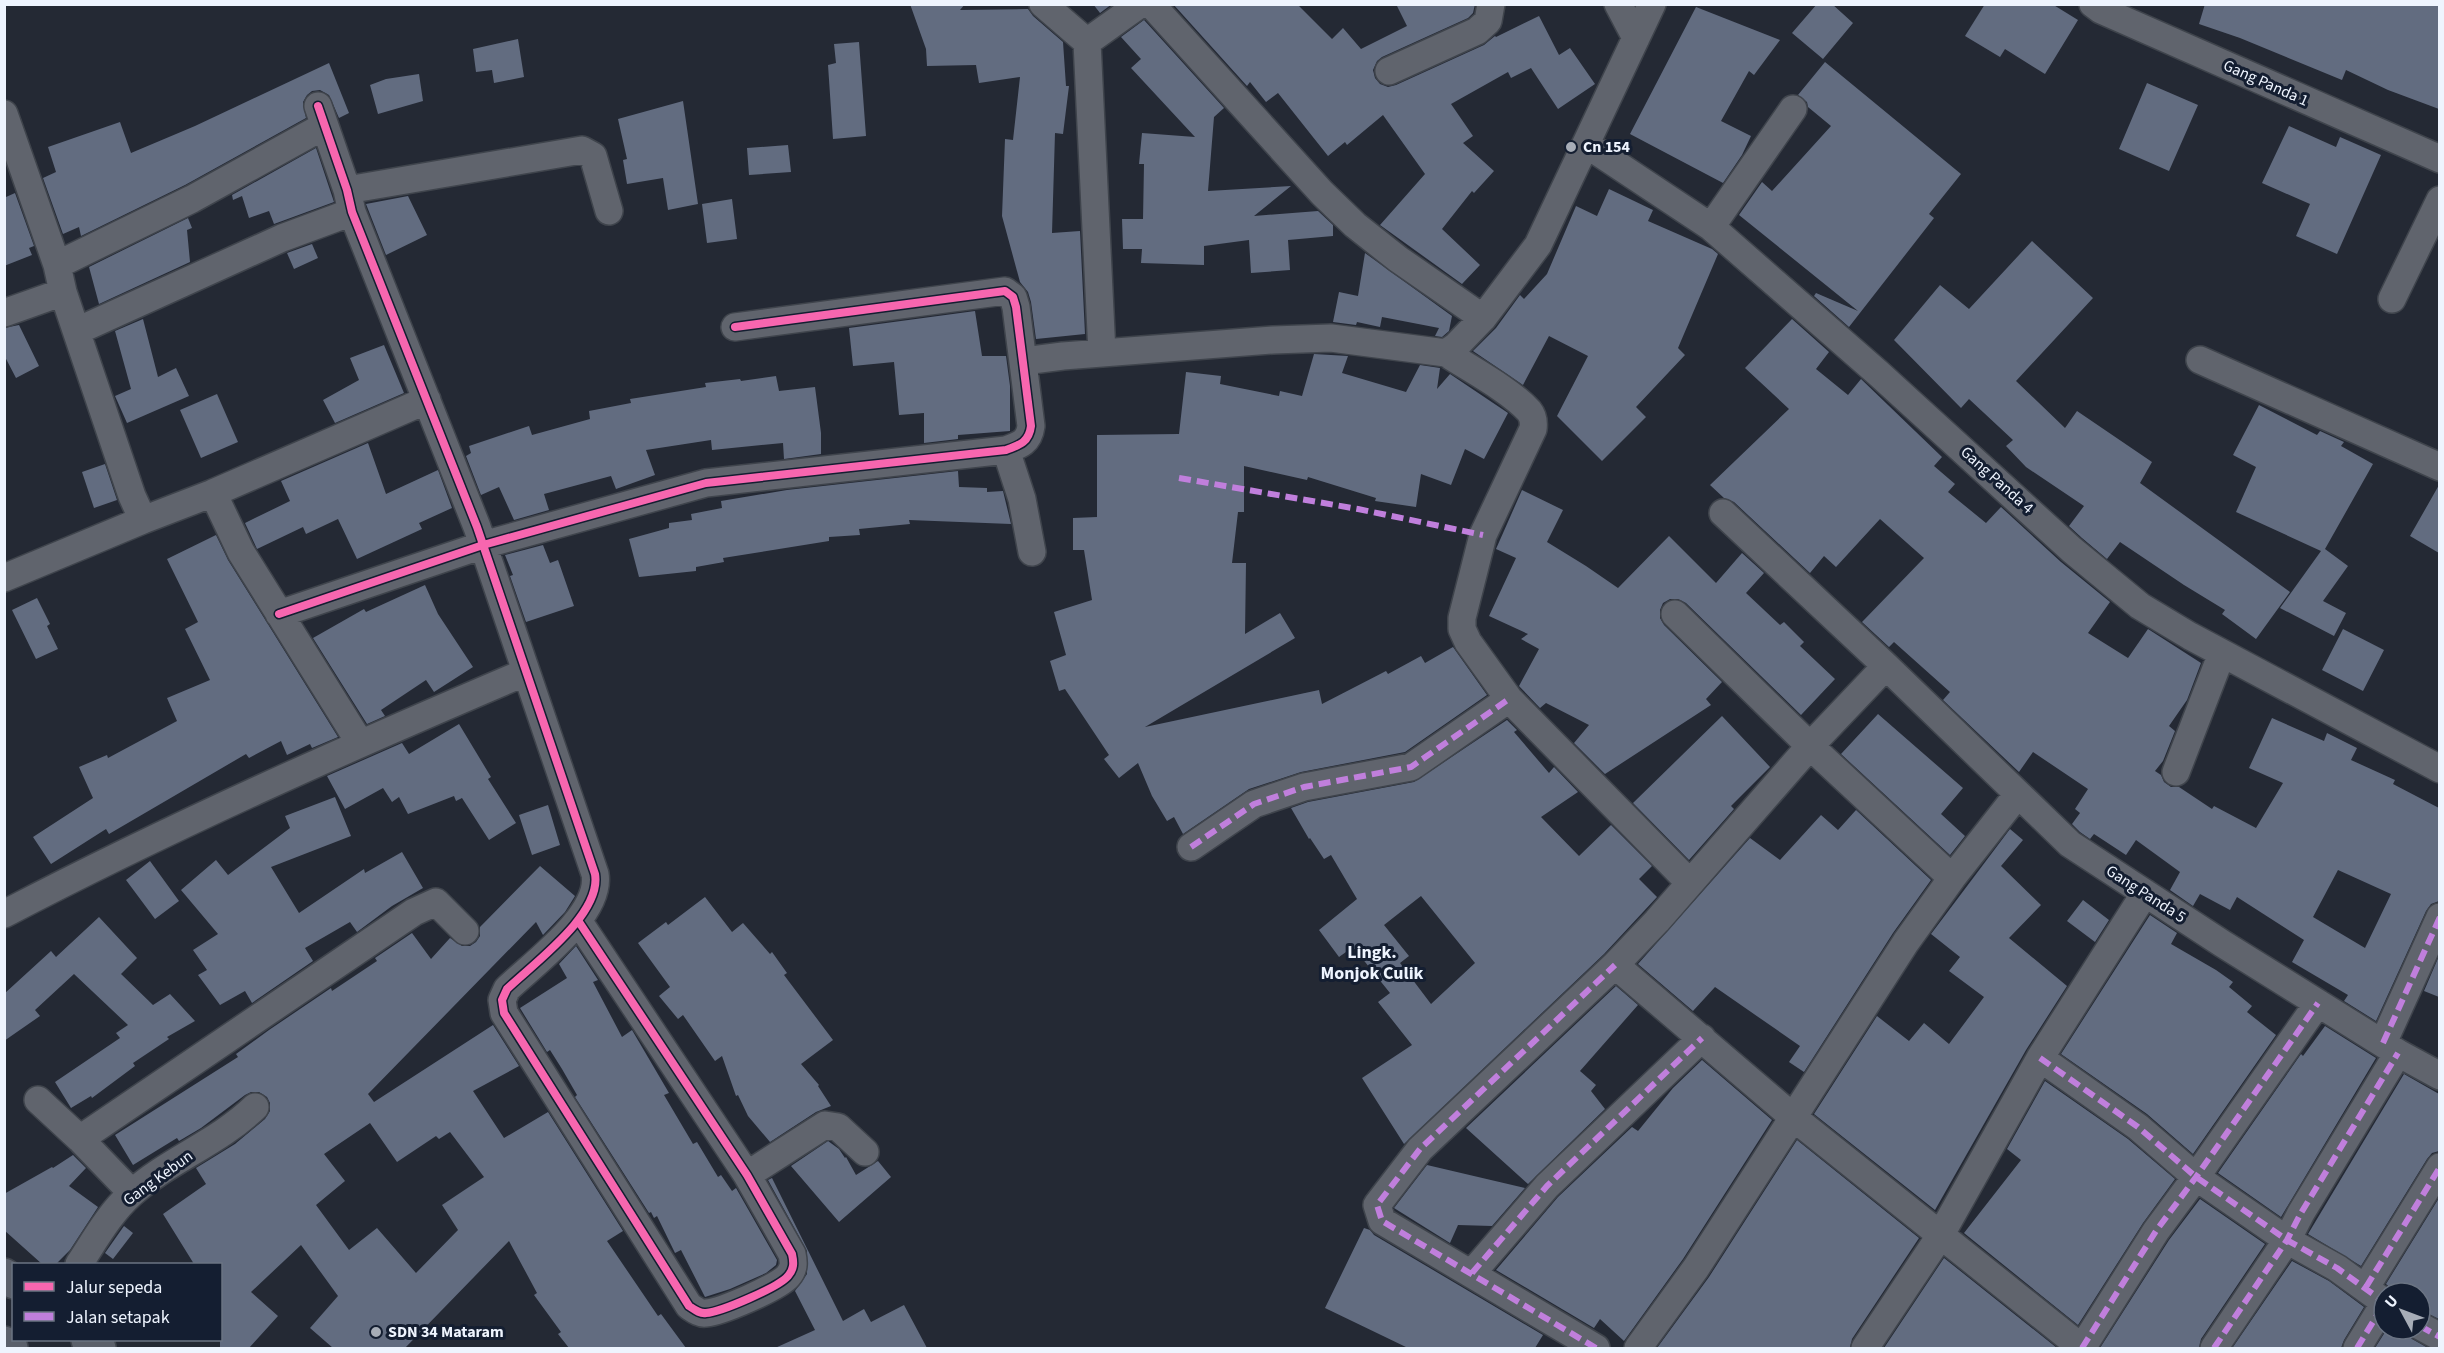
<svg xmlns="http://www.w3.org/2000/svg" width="2444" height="1353" font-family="'Source Sans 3',sans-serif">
<rect width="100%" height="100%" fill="#242934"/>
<path fill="#626c80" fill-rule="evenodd" d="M910,4h55l-5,6 68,-1 5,7 30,26 3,44h3l-6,48 -8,-1 -3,100 28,-2 5,103 -49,5 -5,-37 -3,-10 -8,-10 -18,-66 3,-77 8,1 7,-63 -41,6 -3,-18 -49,1 -1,-17z
M1093,4h19l-12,9z
M1173,4h124l35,35 11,-11 18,21 46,-23 -11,-22h79l-2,9 -5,5 -86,39 -5,4 -4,9 2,8 5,6 8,3 8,-2 88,-40 11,-9 1,1 43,-21 20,39 11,-7 25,36 -37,25 -27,-41 -20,10 -3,-6 -57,32 22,32 -10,7 31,28 -20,22 -2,-2 -30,38 38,36 -18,19 -82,-59 45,-51 -42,-59 -36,30 -2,-3 -17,14 -50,-63 -12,9 -16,-20 -3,4z
M1817,4h15l21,19 -30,36 -31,-26z
M1985,4h67l26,16 -33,54 -40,-25 -5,8 -35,-21z
M2205,4h234v105l-51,-19 -42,-20 -4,10 -102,-42 -41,-14z
M1696,7l84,33 -26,35 -5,-4 -28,50 30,15 -9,19 -19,28 -93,-49z
M1144,20l80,88 -10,9 -6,74 83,-5 -37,30 64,-5 15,14v11l-45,4 2,30 -39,3 -2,-33 -45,6v19l-63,-2 1,-14h-19l-1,-30h21l1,-55h-5l3,-31 53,4 -64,-69 10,-9 -20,-22z
M518,39l6,38 -30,6 -2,-13 -16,2 -3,-23z
M859,42l7,94 -33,3 -5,-74 8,-2 -2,-19z
M1825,62l136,112 -32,40 5,4 -85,109 -35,-31 2,-3 42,18 -119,-96 23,-33 10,9 59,-65 -23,-19 -1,-5 -9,-7z
M329,63l20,50 -10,5 -10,-23 -9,-5 -8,1 -5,4 -4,7 3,16 -121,67 -104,51 -2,-9 -16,7 -20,-56 13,-6 -8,-25 72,-25 11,31 64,-27z
M419,74l4,27 -45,13 -8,-29 16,-6z
M2147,83l51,22 -29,66 -50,-22z
M683,101l15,103 -30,6 -5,-32 -36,6 -4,-24 4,-1 -9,-40z
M2289,126l47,21 4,-10 41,18 -44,99 -41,-18 14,-32 -48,-21z
M788,145l3,27 -42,3 -2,-27z
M316,148l18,54 -60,22 -5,-13 -20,7 -7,-22 -9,4 -1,-5z
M1609,189l44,21 -5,11 64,28 6,5 -40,94 7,7 -49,52 10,10 -44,44 -45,-45 31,-60 -39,-20 -26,49 -50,-34 23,-23 24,-33 4,4 23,-25 29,-68 21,10z
M4,192l2,5 9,-4 19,53 -5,2 3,7 -28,11z
M408,196l19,39 -41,20 -20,-51z
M732,199l5,40 -30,4 -5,-39z
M188,218l4,10 -5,2 3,32 -91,42 -10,-37z
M2032,241l61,57 -77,83 49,47 12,-17 75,51 -12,21 150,109 -34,47 -34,-25 3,-4 -41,-25 -64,-43 -13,17 -25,-21 -13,-12 15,-20 -58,-39 -20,-21 7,-6 -44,-41 -8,9 -67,-68 46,-55 29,24z
M312,244l6,14 -24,11 -7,-16z
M1365,253l87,63 -3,15 -7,6 -7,-1 4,-8 -57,-11 -2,10 -23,-5 -1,3 -23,-3 6,-30 19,4z
M975,311l7,45h24l4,30v45l-52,4v4l-34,4v-30l-25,2 -5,-53 -41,4 -4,-38z
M143,319l15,58 18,-9 13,28 -62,27 -12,-27 16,-7 -16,-58z
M1792,319l37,33 -13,17 32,26 13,-16 81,78 -8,9 21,18 -7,8 38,31 15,-16 60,55 49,40 -22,31 40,25 20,-29 53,34 -14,37 -18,26 6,5 -12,30 -8,10 6,4 3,7 7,5h8l33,22 2,-3 42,22 27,-45 -34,-15 23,-50 52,23 3,-8 30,15 -6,12 44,20 -2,4 46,24v93l-8,3 -5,7 -50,110 -32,-20 4,-6 -56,-33 12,-22 -67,-43 -7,13 -30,-16 -7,12 -23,-16 10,-18 -44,-32 -10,15 -32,-21 -4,5 -10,-7 -8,-8 8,-11 -5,-4 13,-20 -55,-37 -14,20 -76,-72 7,-8 -56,-50 -5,5 -27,-25 62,-64 -44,-39 -44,48 -12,-11 -14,17 -76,-71 -10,-4 -14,-13 79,-76 -44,-41zM2338,870l53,24 -26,54 -52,-31z
M19,325l20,41 -23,12 -12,-23v-27z
M384,345l20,48 -69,30 -12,-23 36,-20 -9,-22z
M1314,354l34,2 -6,17 64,19 14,-27 20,3 -3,21 13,-15 58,39 -24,46 -19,-10 -14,36 -30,-11 -5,33 -41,-6 1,-3 -68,-21 -1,3 -63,-14v46h-6l-6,51h14l-1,71 35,-21 15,25 -150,89 174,-37 3,14 64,-33 2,3 33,-18 4,7 28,-16 34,48 -82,57 -104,20 -52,17 -66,45 -9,-17 -7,4 -15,-25 -14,-33 -19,15 -15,-19 5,-4 -44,-66 -6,2 -9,-30 16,-6 -12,-43 38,-12 -8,-50h-11v-32l24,-1v-82l82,-1 7,-62 35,4 -1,8 59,12 1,-5 22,5z
M776,376l3,15 36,-4 6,46v21l-37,5 -1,-16 -71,7 -1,-10 -65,10 9,25 -39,14 -5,-13 -67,18 5,16 -35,10 -15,-33 -18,8 -15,-39 5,-3 -2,-7 60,-20 3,9 58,-16 -1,-8 42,-8 -1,-4 76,-12 -1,-4 35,-4 1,2z
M217,394l21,48 -37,16 -21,-48z
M2259,405l58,30 3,-4 24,11 -3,4 32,18 -48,85 23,17 -25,35 23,12 -12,23 -54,-28 41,-57 -85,-39 20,-45 -23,-12z
M368,443l18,51 52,-24 14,38 -33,15 3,6 -65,30 -19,-40 -32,15 -3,-7 -46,22 -12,-26 45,-22 -9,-20z
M105,464l12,36 -23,8 -12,-36z
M958,471l1,16 28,1v4l16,-1 8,33 -102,-4 1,4 -51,5 1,6 -31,2v4l-106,17 1,4 -28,5v4l-57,6 -10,-38 40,-11v-5l23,-3 -1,-6 31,-6 -1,-7 66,-11z
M2439,485v68l-29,-17z
M1522,490l41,20 -16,32 39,24 32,22 51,-52 47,47 26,-30 22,20 -18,20 34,32 4,-3 20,20 -4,4 35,33 -34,36 -115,-112 -8,-4h-8l-7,4 -3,7v8l4,7 58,57 -16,17 5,6 -106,69 -31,-31 15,-18 -43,-22 -6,5 -21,-22 20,-37 -18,-10 7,-5 -39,-18 27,-58 -20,-9z
M216,535l12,25 110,177 -26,11 -2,-4 -23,11 -6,-14 -32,17 -3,-4 -137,80 -3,-5 -55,35 -18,-27 60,-39 -14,-31 28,-12 1,3 69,-37 -10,-23 43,-18 -25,-51 13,-7 -31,-63z
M543,545l7,18 8,-3 16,46 -48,16 -16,-46 3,-1 -8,-20z
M425,585l13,29 35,53 -39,25 -8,-12 -45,30 4,6 -18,8 -54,-86 51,-29 2,3z
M37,598l13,26 -3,2 11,23 -22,10 -24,-49z
M2343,629l41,21 -21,41 -41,-21z
M1878,714l85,74 -22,26 24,22 -15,19 -109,-101z
M1722,716l48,51 -39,39 3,3 -45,51 -56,-57z
M1507,720l10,10 -3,2 35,41 5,-6 24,25 -37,25 38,39 32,-31 41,41 -13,13 18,18 -53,57 -200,190 -42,-66 50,-33 -34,-43 12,-9 -37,-46 -14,10 -20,-27 38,-31 -26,-44 -7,4 -14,-21 -1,1 -18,-31 17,-6 106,-20zM1421,896l54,67 -44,41 -31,-41 9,-7 -25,-31z
M459,724l32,53 -3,2 28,44 -27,17 -27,-42 -6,3 -2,-5 -46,18 -9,-17 -7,5 -9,-14 -38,21 -18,-33 75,-33 7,11z
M335,797l16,39 -80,31 28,46 65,-44 1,4 37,-21 21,36 -31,18 -35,26 -7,-10 -45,26 8,13 -61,42 -7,-12 -25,14 -22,-30 9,-5 -14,-20 25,-16 -37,-44 35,-30 12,15 62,-47 -5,-12z
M548,805l12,40 -28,10 -13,-40z
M1856,810l75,70 -38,53 -89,139 -15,-10 11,-16 -85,-59 -22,24 -55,-47 112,-126 30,22 41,-45 17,15z
M2010,829l13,11 -22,26 40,39 -32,33 58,48 -41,64 -91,160 -121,-96 63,-98 32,25 15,-18 25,21 35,-47 -35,-26 11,-14 -29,-23z
M150,861l29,40 -24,18 -29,-39z
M540,866l35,30 -10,16 -22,23 -7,-13 -168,172 6,8 119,-77 26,41 -46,25 31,47 44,-26 75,119 -16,10 51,75 3,-2 25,34h-117l-11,-14 3,-2 -27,-37 3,-2 -28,-52 -104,107h-72l-23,-20 28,-32 -37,-51 -50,47 27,24 -29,32h-29v-84h-26l-31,-50 43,-30 -10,-16 39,-24 30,-25 5,-8v-8l-3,-6 -8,-5h-8l-6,3 -44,33 -22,13 -2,-3 -44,27 -18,-30 123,-78 -2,-3 33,-24 62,-42 1,3 45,-30 -2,-3 37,-25 19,26 19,-21 12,8h8l6,-4 4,-6v-9zM370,1123l27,39 39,-26 3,3 11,-7 34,45 -42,28 16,25 -42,43 -39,-45 -28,22 -33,-45 29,-24 -21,-27z
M705,897l27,35 11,-9 27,31 2,-2 15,21 -3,2 49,65 -32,24 18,21 -1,1 13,20 -15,6 -46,30 -22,-26 -10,-21 -2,1 -14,-40 -7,5 -32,-46 -5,4 -19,-23 11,-9 -32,-44 28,-21 2,3z
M2083,900l26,20 -14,22 -28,-21z
M2150,915l27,18 -6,11 45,26 17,12 -4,5 23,19 -5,6 29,23 -83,119 -46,-40 -86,-60z
M99,917l38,41 -16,16 32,31 17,-11 25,27 -28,16 2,2 -36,24 2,3 -43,32 -1,-2 -20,12 -16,-26 65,-44 -4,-5 12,-8 -54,-51 -39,36 5,6 -36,25v-47l47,-43 5,6z
M576,946l22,34 -5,2 29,55 10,-7 37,63 -5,2 29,49 4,-2 21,35 3,-2 11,16 4,-3 41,72 -1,5 -10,8 -36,16 -25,8 -24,-47 -6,3 -18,-37 -3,2 -3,-6 -2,1 -74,-116 2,-2 -15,-26 -12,-19 -3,2 -27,-44 47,-30 -8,-14z
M2439,956v41l-15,-6z
M1616,986l22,19 -58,66 16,14 -5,6 14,18 -77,75 -62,-56z
M2325,1026l51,32 -95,159 -63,-44 83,-119 2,2z
M1702,1060l70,60 -89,139 -59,82 -24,-22 -6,9 -98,-58 62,-73 74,-70 6,4 35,-43z
M2404,1074l35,20v57l-7,2 -5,6 -66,107 -53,-32z
M2045,1081l83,58 47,40 -32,44 -65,102 -114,-92 57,-73 -14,-11z
M1797,1140l122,98 -67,101 -2,9h-193l52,-71z
M828,1141l11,8 6,9 1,-1 10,18 22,-14 13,16 -52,45 -48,-56z
M73,1155l13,13 -17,18 29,21 -28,43 -14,14h-14l-38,-34v-36l48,-27 1,1z
M1427,1165l98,23 -33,38 -34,-1 -8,18 -56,-35z
M772,1178l71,143 21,-12 7,13 33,-17 23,43h-152l40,-18 -20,-39 12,-17v-23l-39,-71z
M2439,1198v121l-19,-9v-17h-24l-10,-9z
M2200,1199l65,45 -64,95 -2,9h-99l69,-108z
M124,1226l9,7 -20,26 -8,-6z
M1364,1228l6,2 4,5 169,100 -8,13h-127l-83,-40z
M1944,1258l113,90h-173z
M2292,1261l37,20 35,26 -20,33 -3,8h-106l-2,-1z
M2387,1329h18l7,10 16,9h-53z"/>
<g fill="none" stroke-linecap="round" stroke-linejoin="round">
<defs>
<path id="street" d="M1043,4l44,38 53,-38
M1151,4l171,189 33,32 43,34 85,59
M1618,4l18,34
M2093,4l8,6 339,149
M1087,42l15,311
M1389,71l88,-40 11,-10 3,-17
M318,106l29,84 5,22 125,315 118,347c7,40 -61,89 -88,115l-5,11 2,13 185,293c6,4 11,8 17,7 15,-1 73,-26 82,-37 6,-7 6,-13 4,-22l-45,-79 -168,-253
M4,114l53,151 6,27 69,204 11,24 70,-27 28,59 119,191
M1586,144l125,83 167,146 194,177 68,56 50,30 250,133
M347,190l235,-40 11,6 16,55
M1711,227l82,-118
M57,265l135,-66 132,-73
M2392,299l48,-99
M4,313l59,-21
M77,331l205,-93 70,-26
M1446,353c24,16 64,37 83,58 4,5 5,11 4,18l-50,106 -21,83v11l6,13 41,57 181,184
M2200,360l240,107
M1024,361l39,-5 210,-16 58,-2 115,15 10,-7 27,-28 55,-73 114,-241
M1006,450l16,49 10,53
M213,493l214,-93
M1723,513l163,153 184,178 153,100 175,109 42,23
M4,578l139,-58
M279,614l204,-69 223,-62 300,-33c14,-5 23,-8 25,-24l-15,-119 -3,-10 -8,-6 -270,36
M1675,614l135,132 142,132
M2176,772l46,-119
M1191,847l63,-43 50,-17 107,-20 98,-68
M4,914c170,-89 346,-167 522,-242
M1615,965l179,153 288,230
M2383,1043l57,-126
M2040,1058l98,69 58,50 91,63 50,28 47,34
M38,1100l42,39 52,54
M80,1139l334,-227 22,-10 29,29
M747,1175l78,-50 13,2 27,25
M79,1264c16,-24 30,-50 52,-70 37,-34 87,-51 124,-87
M1472,1273l75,-87 155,-148
M2366,1287l74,-120
M2420,1326l20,11
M1596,1348l-214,-127 -5,-16 43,-56 195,-184 42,-44 153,-175 76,-80
M1638,1348l58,-80 210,-326 46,-64 66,-84
M1865,1348l75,-112 100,-178 105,-165
M2082,1348l74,-117 40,-54 122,-174
M2214,1348l73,-108 14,-27 97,-160
M2357,1348l27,-44"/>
<path id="secondary" d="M4,1275l10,7
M88,1340l11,8
M4,1343l7,5"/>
</defs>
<use href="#street" stroke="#3f444c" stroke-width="30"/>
<use href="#secondary" stroke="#3f444c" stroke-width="36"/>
<use href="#street" stroke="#60646d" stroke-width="27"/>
<use href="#secondary" stroke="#5b606b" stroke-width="33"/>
<path stroke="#c07fdc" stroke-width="6" stroke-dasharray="12 6" stroke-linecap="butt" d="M1179,478l179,31 125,26
M1191,847l63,-43 50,-17 107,-20 98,-68
M2383,1043l57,-126
M2040,1058l98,69 58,50 91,63 50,28 47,34
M1472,1273l75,-87 155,-148
M2366,1287l74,-120
M2420,1326l20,11
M1596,1348l-214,-127 -5,-16 43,-56 195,-184
M2082,1348l74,-117 40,-54 122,-174
M2214,1348l73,-108 14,-27 97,-160
M2357,1348l27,-44"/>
<defs>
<path id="cycleway" d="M318,106l29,84 5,22 125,315 118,347c7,40 -61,89 -88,115l-5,11 2,13 185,293c6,4 11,8 17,7 15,-1 73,-26 82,-37 6,-7 6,-13 4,-22l-45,-79 -168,-253
M279,614l204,-69 223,-62 300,-33c14,-5 23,-8 25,-24l-15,-119 -3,-10 -8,-6 -270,36"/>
</defs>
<use href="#cycleway" stroke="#141e31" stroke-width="11"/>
<use href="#cycleway" stroke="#f766af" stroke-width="8"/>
</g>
<g fill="#a7adb7" stroke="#141e31" stroke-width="2">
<circle cx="1571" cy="147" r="6"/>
<circle cx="376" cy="1332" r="6"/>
</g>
<g text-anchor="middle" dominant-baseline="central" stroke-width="6" stroke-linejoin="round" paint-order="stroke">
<g font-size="16" fill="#eef4fe" stroke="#141e31">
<text transform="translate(2266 83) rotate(24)">Gang Panda 1</text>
<text transform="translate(1997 480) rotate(42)">Gang Panda 4</text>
<text transform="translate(2146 894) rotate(33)">Gang Panda 5</text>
<text transform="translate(158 1178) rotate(-36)">Gang Kebun</text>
</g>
<g font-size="16" font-weight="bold" fill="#eef4fe" stroke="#141e31" text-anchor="start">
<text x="1583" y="147">Cn 154</text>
<text x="388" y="1332">SDN 34 Mataram</text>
</g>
<g font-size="18" font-weight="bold" fill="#eef4fe" stroke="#141e31">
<text x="1372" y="952">Lingk.<tspan x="1372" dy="21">Monjok Culik</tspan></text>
</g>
</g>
<rect width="2444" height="1353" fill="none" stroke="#eef4fe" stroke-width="12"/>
<rect x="12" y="1263" width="210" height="78" fill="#141e31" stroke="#6b7483" stroke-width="1.5"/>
<rect x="24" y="1282" width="30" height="9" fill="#f766af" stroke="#6b7483" stroke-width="1.5"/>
<text x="66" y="1293" font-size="18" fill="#eef4fe">Jalur sepeda</text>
<rect x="24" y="1312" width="30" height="9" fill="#c07fdc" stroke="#6b7483" stroke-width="1.5"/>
<text x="66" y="1323" font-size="18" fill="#eef4fe">Jalan setapak</text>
<g transform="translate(2402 1311) rotate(311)"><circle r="28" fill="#141e31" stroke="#6b7483" stroke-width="1.5"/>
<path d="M0-4.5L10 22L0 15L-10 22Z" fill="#a7adb7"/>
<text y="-9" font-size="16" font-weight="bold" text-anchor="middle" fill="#eef4fe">U</text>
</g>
</svg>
